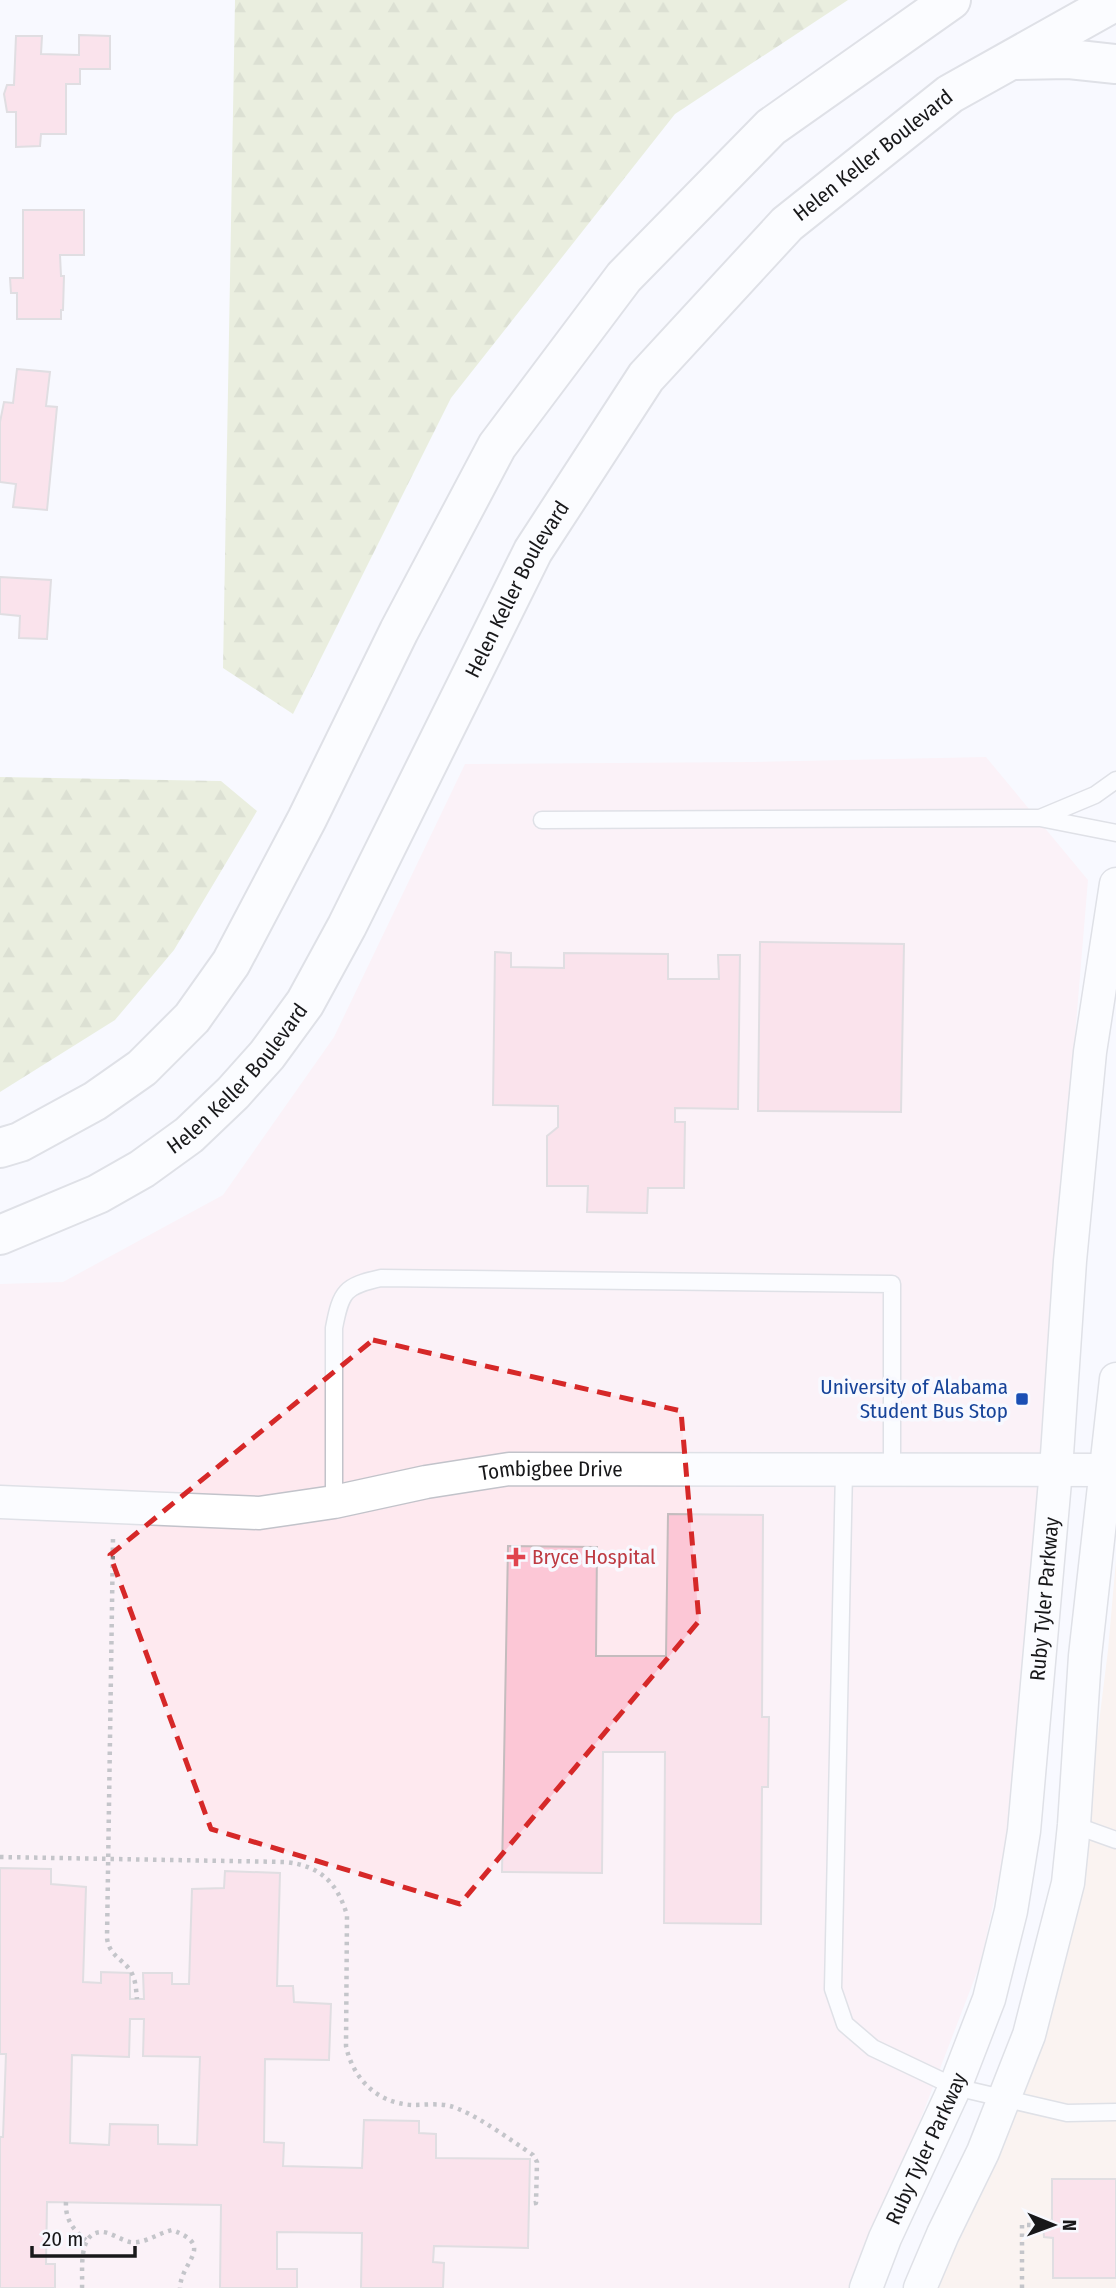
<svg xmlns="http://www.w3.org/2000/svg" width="1116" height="2288" font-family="'Fira Sans Condensed',sans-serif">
<defs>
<pattern id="forest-firs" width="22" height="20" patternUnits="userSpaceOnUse" patternTransform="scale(1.75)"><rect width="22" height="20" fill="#d9e1b9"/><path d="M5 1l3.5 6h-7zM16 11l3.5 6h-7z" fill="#bac09e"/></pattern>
</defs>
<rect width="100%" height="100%" fill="#f8f9ff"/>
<path fill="#fcece0" d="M1116,1560v728h-177l134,-357 35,-281z"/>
<path fill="#fee9ef" d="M986,757l102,123 -79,949 -28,133 -65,169 -66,157h-850v-1004l63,-2 160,-87 111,-158 131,-273 287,-2z"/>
<path fill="url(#forest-firs)" d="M235,0h613l-173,114 -224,284 -158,316 -70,-46z
M0,777l221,4 36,30 -83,139 -59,70 -115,72z"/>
<path fill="#fcc7d6" stroke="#c4bcbe" stroke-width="2" fill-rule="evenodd" d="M79,35l31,1v33h-30v15h-14v50h-25l-1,12 -24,1v-35h-9l-3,-18 3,-9h7l2,-49h26l-1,18 38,1z
M23,210h61v45h-24l1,21h3l-1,34h-2v9h-44v-26h-6l-1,-15h13z
M17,369l33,3 -4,34 11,1 -10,103 -34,-3 3,-23 -16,-2v-60l4,-20 9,1z
M0,577l51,3 -4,59 -28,-1 1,-22 -20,-2z
M760,942l144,2 -3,168 -143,-1z
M495,952l16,1v14l53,1v-15l104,1v25h51l-1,-24h22l-2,154 -63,-1v14h10l-1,66h-36l-1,25 -60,-1 1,-26h-41v-50l11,-9v-21l-65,-1z
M668,1514l95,1 -1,202h7l-1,70h-6l-1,137 -97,-1 1,-171h-62l-1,121 -100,-1 6,-326 89,1 -1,109h70z
M0,1868l51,1v15l35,3 -3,95 18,1v-11l29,1v26h14l-1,-26h29v11h17l3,-95 32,-1 1,-17 55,2 -3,113h16l1,16 37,2 -2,56 -64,-1 -1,83 20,1 -1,23 79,2 2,-48 55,1v12l17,1v24l94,1 -2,89 -94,-2 -1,16 11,1 -1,25h-82l1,-55 -85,-1v37h20v19h-77l1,-83 -174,-3 -1,62h9v24h-55v-151h3l3,-83h-6zM130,2019h14l-1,37 57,1 -3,88 -39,-1v-19l-48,-1 -1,21 -39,-2 2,-88 57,2z
M1052,2179h64v99h-63v-40l-9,-1 -1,-12v-5h9z"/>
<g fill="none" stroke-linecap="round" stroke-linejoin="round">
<defs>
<path id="lane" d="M1040,818l55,-23 21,-15
M542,820l498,-2 76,15
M844,1470l-11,519 12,35 28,24 82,39 112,26 49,-1
M334,1502v-174c7,-37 11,-42 47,-50l511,6v186
M1074,1825l42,15"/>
<g id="street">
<path id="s1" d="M0,1502l259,11 75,-11 92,-20 83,-13 597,1"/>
<path id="s2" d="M866,2288l19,-50 70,-151 34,-88 22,-88 13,-80 32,-361 14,-209 20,-209 26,-168"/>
<path d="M920,2288l23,-54 40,-82 46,-117 39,-152 6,-58 11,-169 31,-277"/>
</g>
<g id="secondary">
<path d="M1015,60l54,-1 47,5"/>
<path d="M0,1148l20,-6 75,-41 47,-33 50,-50 39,-55 76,-144 92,-188 98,-185 127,-169 147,-150 180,-127"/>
<path id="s3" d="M0,1235l98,-41 44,-25 47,-34 44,-42 34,-38 38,-52 42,-77 186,-375 113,-174 141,-153 163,-130 166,-93"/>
</g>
</defs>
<use href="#lane" stroke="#c2c3ca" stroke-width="19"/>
<use href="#street" stroke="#c2c3ca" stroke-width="35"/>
<use href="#secondary" stroke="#c2c3ca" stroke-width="42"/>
<path stroke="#85868a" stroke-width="4.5" stroke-dasharray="3.5 5" stroke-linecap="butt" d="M113,1539l-6,399c2,17 14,20 23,32 6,9 6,20 7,29
M0,1857l286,5c34,4 51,20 61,53l-1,131c7,33 31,57 66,59 12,0 26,-2 38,1 23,6 62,35 83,49l4,7 -1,41 -7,1
M66,2202c-1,17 7,28 20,38
M82,2288c1,-17 -5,-57 21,-56 9,1 18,8 27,10 15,2 28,-9 42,-12 44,16 9,31 8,58
M1022,2288v-63h21"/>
<use href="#lane" stroke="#fff" stroke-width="16"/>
<use href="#street" stroke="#fff" stroke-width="32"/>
<use href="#secondary" stroke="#fff" stroke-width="38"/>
</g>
<path d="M0 0H1116V2288H0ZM373,1340l308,71 18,210 -239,283 -249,-75 -101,-274z" fill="#f8f9ff" fill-opacity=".55" fill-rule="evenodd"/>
<path fill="none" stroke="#d62828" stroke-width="5" stroke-dasharray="14 9" stroke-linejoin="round" d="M373,1340l308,71 18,210 -239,283 -249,-75 -101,-274z"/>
<rect fill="#1a4fb4" stroke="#f8f9ff" stroke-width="2.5" x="1015" y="1392" width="14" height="14" rx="3.5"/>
<path fill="#e0444e" stroke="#f8f9ff" stroke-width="2.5" d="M512.5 1546.5h7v7h7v7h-7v7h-7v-7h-7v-7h7z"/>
<g text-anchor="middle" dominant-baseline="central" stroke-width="7" stroke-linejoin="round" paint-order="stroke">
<g font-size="21" fill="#18181a" stroke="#f8f9ff">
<text stroke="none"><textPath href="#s3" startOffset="1423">Helen Keller Boulevard</textPath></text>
<text stroke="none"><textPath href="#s3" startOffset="856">Helen Keller Boulevard</textPath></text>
<text stroke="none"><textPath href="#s3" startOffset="289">Helen Keller Boulevard</textPath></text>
<text stroke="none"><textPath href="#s1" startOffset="555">Tombigbee Drive</textPath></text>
<text stroke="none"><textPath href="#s2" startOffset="719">Ruby Tyler Parkway</textPath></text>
<text stroke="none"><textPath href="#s2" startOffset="152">Ruby Tyler Parkway</textPath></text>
</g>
<g font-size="21" fill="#164399" stroke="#f8f9ff" text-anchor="end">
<text x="1008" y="1387">University of Alabama<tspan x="1008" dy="24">Student Bus Stop</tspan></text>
</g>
<g font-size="21" fill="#be3a42" stroke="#f8f9ff" text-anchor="start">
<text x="532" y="1557">Bryce Hospital</text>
</g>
</g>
<g transform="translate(1053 2225) rotate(91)" stroke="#f8f9ff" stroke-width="5" paint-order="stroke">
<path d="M0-5L12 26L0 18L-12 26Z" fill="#18181a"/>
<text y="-10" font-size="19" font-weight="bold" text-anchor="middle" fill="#18181a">N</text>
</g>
<path d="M32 2246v10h103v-10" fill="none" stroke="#18181a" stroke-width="3.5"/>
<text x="42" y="2246" font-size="21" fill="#18181a" stroke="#f8f9ff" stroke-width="5" paint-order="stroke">20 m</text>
</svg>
